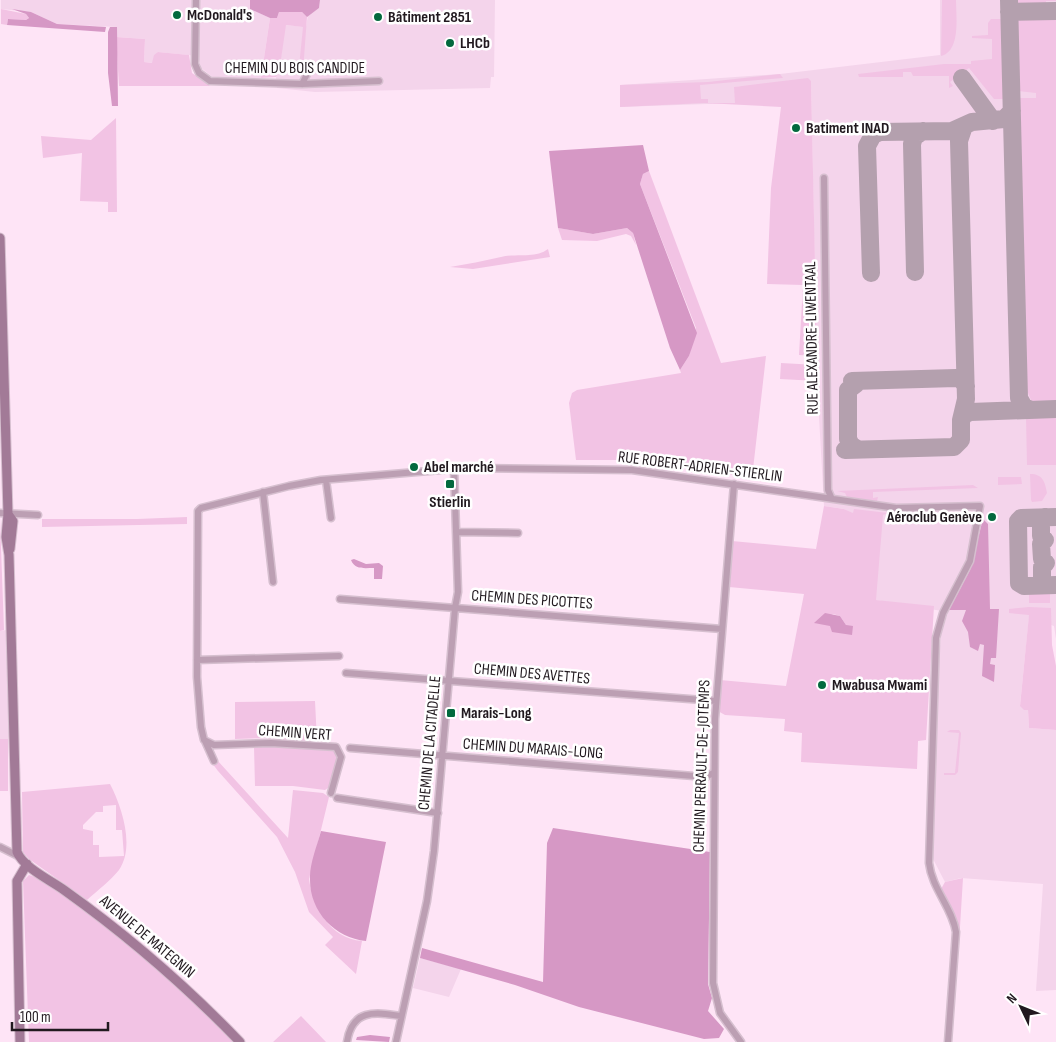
<svg xmlns="http://www.w3.org/2000/svg" width="1056" height="1042" font-family="'Sofia Sans Condensed',sans-serif">
<rect width="100%" height="100%" fill="#fee4f6"/>
<path fill="#f4d4eb" d="M1,0h249v9l20,9 -9,60h-47l-13,-10 -3,-12 -40,-4 -5,11 -9,-1 1,-23 -29,-2v-10l-59,-3 -26,-12 -30,-3z
M320,0h175l-1,77h-3l-1,11 -175,4 -38,-4 -1,-11 3,-5 6,-47 21,2 2,-12 11,-7z
M940,0h116v639l-2,-13 -25,-9 -9,88 8,5 1,18 27,2v260l-20,1 7,-107 -82,-6 -16,4 -13,-25 5,-175 4,-47 7,-23 -72,-12 -20,-85 -12,-6 -20,-3 -7,-125 -6,-300 -76,6v16l-115,4v-22l160,-11 160,-19z
M7,630l3,101 -2,8h-8v-108z
M420,958l41,11 -12,28 -36,-9z"/>
<path fill="#f2c3e4" fill-rule="evenodd" d="M942,0h14c0,16 5,51 -15,56z
M1015,0h41v1h-10v4l-31,1z
M1,9l25,5 3,4 -3,2 -18,-1 -1,6 -6,-1z
M279,12h23l5,5 -4,54 -7,-1v-3h3l4,-40 -17,-2 -7,48 -3,4 -15,1 9,-60h7z
M1046,16l1,4h9v383l-24,-1 -4,-9h-3l-7,-295h18v-5l-18,-2 -2,-74z
M991,19h11l2,3 2,77h-12l-25,-31 -19,14 3,4 -4,2v-12h-36l-2,-4h-8v5h-44l-1,-3 86,-10h27v-3l21,-2v-20l-20,-1v-2l16,-1v-12z
M116,37l29,2 -1,23 8,1 2,-8 4,-3 31,3 3,18 18,13h-91z
M780,74l3,4 -83,7 1,14h7v4h27l-1,-16 74,-9 3,3 6,275 -18,-1 4,-70 -36,-1 4,-96 10,-81 -77,-4 -84,4v-22l88,-3z
M116,118l1,94h-9v-10l-28,-1 2,-48 -39,5 -2,-22 50,4z
M649,171l72,192 45,-7 -14,122 -88,-15 -5,5 -18,-2 -3,-6h-62l-7,-57 3,-10 5,-3 104,-17 -1,-3 9,-14 7,-28 -56,-144 3,-10z
M558,228l35,6 34,-6 6,5 3,12 -5,-9 -5,-2 -29,7 -35,-1z
M548,249l2,8 -77,12 -23,-2c17,-3 34,-6 51,-10 14,-4 34,2 47,-8z
M781,363l36,2v16l-37,-2z
M1056,416v49h-29l-1,-48z
M1030,474c13,0 15,8 17,19l-5,8 -10,1 -1,-2z
M998,477h23l1,7 -24,1z
M973,485l5,3 -105,4v6l5,-1 -1,4 -30,-4 -2,-4 -8,-2z
M824,506l20,3 9,4 1,-4 34,4 -5,2 -7,85 58,6 -8,134 -8,1 -1,28 -116,-7 1,-29 -18,-2 1,-12 -60,-4 -7,-4 2,-31 66,6 18,-92 -75,-7 3,-46 84,8zM833,614l7,2 6,9 -31,-2z
M187,517v7l-145,3v-8h95z
M0,521l4,109 -4,1z
M1029,591h21v12h-21z
M1029,607l22,1 1,37 4,21v64l-27,-2 -1,-18h-4l-4,-4 9,-91 -20,-2v-4z
M315,701l2,40 -52,-3 -30,1v-37z
M950,730h9l2,3 -3,39 -3,3h-11v-2h11l4,-40 -12,-1z
M0,739h8v52h-8z
M272,746l63,5 4,5 -8,30 -6,4 -32,-4h-38l-1,-39z
M217,760l71,78 5,-48 30,3 6,4 -20,82c4,29 21,59 53,62l-6,33 -31,-29 8,-8 -24,-25 -14,-40 -18,-35 -59,-66 -6,-8z
M110,784c12,23 25,63 9,86 -9,11 -21,20 -32,30l-58,-41 -6,-7 -1,-60zM116,805v25h6l2,26 -25,1v-12h-6v-14l-10,-2v-4l13,-13h7v-6z
M29,875c16,4 30,17 43,26 58,41 112,90 161,141h-204l-6,-161z
M963,878l-3,49v6l-4,-15 -15,-29 4,-7z
M301,1016l25,26h-53z"/>
<path fill="#d698c5" d="M250,0h70l-1,8 -12,9 -5,-5h-23l-2,6h-7l-20,-9z
M12,9l19,3 26,12 49,3 -1,5 -98,-7 1,-6 18,1 3,-2 -3,-4z
M110,27h7l1,79h-6l-4,-33v-41z
M643,145l6,26 -6,3 -3,10 57,149 -8,23 -9,14 -10,-22 -37,-115 -6,-5 -34,6 -35,-6 -9,-77z
M983,519l5,5 2,85h9l-3,49h-5l-1,6 5,1 -1,17 -12,-6 2,-31 -4,-1 -2,7 -8,-4 -2,-15 -6,-11 4,-11h-17l21,-40z
M354,559l12,5 13,-1 4,3 -1,13h-8v-11c-10,0 -19,2 -23,-8z
M825,613l15,3 6,9 7,1 -1,9 -20,-3 -2,-6 -16,-3z
M553,828l157,24 -2,132 4,14 -4,13 16,18 -5,9 -15,1 -125,-32 -64,-22 -95,-27 2,-10 121,34 4,-139z
M321,831l65,11 -20,99c-31,-3 -56,-29 -56,-61 -1,-15 7,-34 11,-49z
M370,1035l20,2 -1,5 -33,-2 1,-3z"/>
<g fill="none" stroke-linecap="round" stroke-linejoin="round">
<path stroke="#b4a0ae" stroke-width="18" d="M1009,0l10,398 5,9 7,3
M1009,12l47,-1
M962,78l31,43
M915,272l-3,-128 2,-7 9,-6
M871,273l-4,-127 6,-11 7,-3 72,-1 20,-9 32,-3 8,-8
M852,381l104,-3 5,1 5,7
M856,384l-8,6v49l3,6 6,4
M961,420l3,-5 6,-3 86,-3
M845,450l109,-3 7,-7v-20l5,-21 -7,-258 5,-15
M1045,517l-4,4v15l4,4 -4,4 1,15 4,4 -4,4v14l4,4
M1056,517l-35,1 -3,3 1,62 5,3 32,-1"/>
<defs>
<path id="street" d="M196,0l-1,64 4,9 11,8 92,3 77,-3
M302,84l6,-12
M824,178l4,312 3,7
M326,480l5,38
M734,484l-19,235 -2,264 7,30 21,29
M263,492l10,90
M0,513l38,2
M456,532l62,1
M340,599l382,30
M197,660l142,-4
M346,673l370,28
M205,741l9,20
M350,748l356,29 7,-4
M331,793l10,-36 -5,-10 -65,-4 -57,2 -10,-5 -3,-13 -4,-50 1,-166 3,-3 88,-22 32,-6 144,-12 167,2 264,38 84,-2 -10,55 -27,52 -7,25 -7,225c3,26 23,44 27,69l-8,110
M337,798l101,15
M0,847l18,9
M347,1042c5,-33 27,-30 54,-26
M396,1042l31,-141 7,-50 21,-243 3,-16 -4,-124"/>
<path id="secondary" d="M0,238l8,276 -2,23 3,18 8,297c7,16 33,28 47,38 63,45 122,96 176,152
M8,514l5,7 -3,28
M20,1042l-3,-161 10,-17"/>
</defs>
<use href="#street" stroke="#d6bfcf" stroke-width="9"/>
<use href="#secondary" stroke="#d6bfcf" stroke-width="11"/>
<use href="#street" stroke="#bc9fb3" stroke-width="6"/>
<use href="#secondary" stroke="#a27a97" stroke-width="9"/>
</g>
<g fill="#03693e" stroke="#fff" stroke-width="2">
<circle cx="177" cy="15" r="5"/>
<circle cx="378" cy="17" r="5"/>
<circle cx="450" cy="43" r="5"/>
<circle cx="796" cy="128" r="5"/>
<circle cx="414" cy="467" r="5"/>
<rect x="445" y="479" width="10" height="10" rx="2.5"/>
<circle cx="992" cy="517" r="5"/>
<circle cx="822" cy="685" r="5"/>
<rect x="446" y="708" width="10" height="10" rx="2.5"/>
</g>
<g text-anchor="middle" dominant-baseline="central" stroke-width="5" stroke-linejoin="round" paint-order="stroke">
<g font-size="16" font-weight="bold" fill="#21191f" stroke="#fff" text-anchor="start">
<text x="187" y="15">McDonald's</text>
<text x="388" y="17">Bâtiment 2851</text>
<text x="460" y="43">LHCb</text>
<text x="806" y="128">Batiment INAD</text>
<text x="424" y="467">Abel marché</text>
<text x="450" y="502" text-anchor="middle">Stierlin</text>
<text x="982" y="517" text-anchor="end">Aéroclub Genève</text>
<text x="832" y="685">Mwabusa Mwami</text>
<text x="461" y="713">Marais-Long</text>
</g>
<g font-size="16" fill="#21191f" stroke="#fff">
<text x="295" y="68">CHEMIN DU BOIS CANDIDE</text>
<text transform="translate(812 338) rotate(-91)">RUE ALEXANDRE-LIWENTAAL</text>
<text transform="translate(700 467) rotate(7)">RUE ROBERT-ADRIEN-STIERLIN</text>
<text transform="translate(532 600) rotate(4)">CHEMIN DES PICOTTES</text>
<text transform="translate(532 674) rotate(5)">CHEMIN DES AVETTES</text>
<text transform="translate(295 733) rotate(4)">CHEMIN VERT</text>
<text transform="translate(430 743) rotate(-85)">CHEMIN DE LA CITADELLE</text>
<text transform="translate(533 749) rotate(4)">CHEMIN DU MARAIS-LONG</text>
<text transform="translate(702 766) rotate(-88)">CHEMIN PERRAULT-DE-JOTEMPS</text>
<text transform="translate(147 937) rotate(40)">AVENUE DE MATEGNIN</text>
</g>
</g>
<g transform="translate(1021 1007) rotate(313)" stroke="#ffffff" stroke-width="4" paint-order="stroke">
<path d="M0-4L9 19L0 12L-9 19Z" fill="#21191f"/>
<text y="-8" font-size="14" font-weight="bold" text-anchor="middle" fill="#21191f">N</text>
</g>
<path d="M12 1022v8h96v-8" fill="none" stroke="#21191f" stroke-width="2.5"/>
<text x="20" y="1022" font-size="15" fill="#21191f" stroke="#ffffff" stroke-width="4" paint-order="stroke">100 m</text>
</svg>
